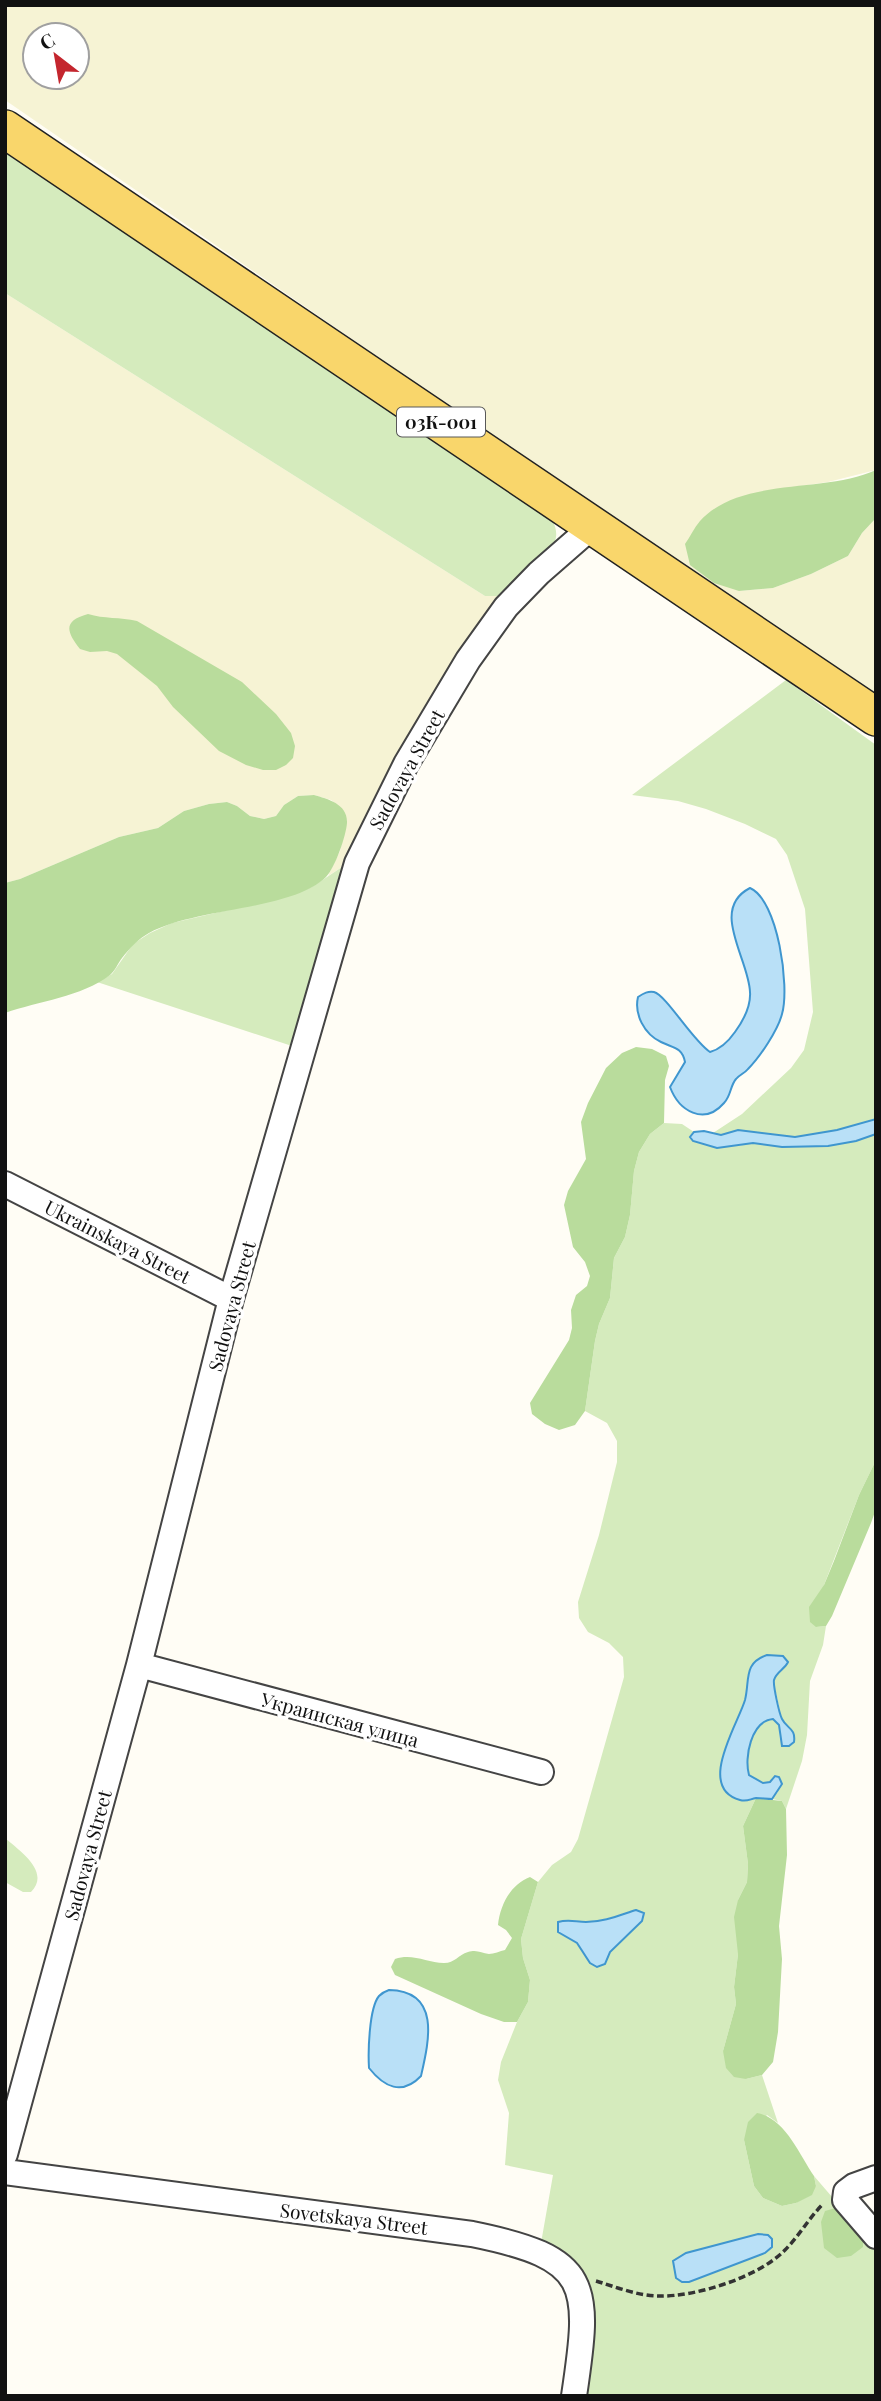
<svg xmlns="http://www.w3.org/2000/svg" width="881" height="2401" font-family="'Playfair Display',serif">
<rect width="100%" height="100%" fill="#fffdf5"/>
<path fill="#f6f3d4" fill-rule="evenodd" d="M5,5h871v465l-48,12 -68,10 -21,99 34,-3 38,-14 37,-18 14,-23 14,-15v182l-871,-600zM35,35h42v42h-42z
M5,293l480,303h19l-156,267 -20,13 12,-25 7,-30 -5,-12 -11,-9 -17,-5 -16,1 -14,9 -8,11 -12,3 -14,-3 -13,-10 -10,-4 -18,2 -25,7 -26,17 -39,9 -99,42 -15,4z"/>
<path fill="#d5ebbd" fill-rule="evenodd" d="M5,149l545,367c4,7 7,13 6,21 -2,17 -40,47 -52,59h-19l-480,-303z
M786,680l90,65v374l-39,11 -42,7 -56,-7 -18,5 -8,-2 29,-19 49,-46 13,-18 9,-38 -8,-103 -18,-54 -11,-16 -31,-15 -39,-15 -28,-8 -46,-6z
M348,863l-56,183 -195,-64 15,-8 21,-30 17,-11 22,-10 116,-27 24,-9z
M664,1123l18,1 12,8 -4,5 47,9 16,-3 29,4 74,-6 20,-7v326l-17,35 -35,90 -8,42 10,-1 -3,19 -13,36 -3,54 -5,26 -16,48 -4,-8 -10,-2 6,-7 -8,-10 -7,1 -14,-8c-5,-17 1,-55 24,-56l6,6 1,15 13,2c3,-14 -6,-13 -11,-23 -3,-5 -2,-11 -4,-17 -3,-18 -9,-22 7,-35l-34,-1 -5,31 -22,54 -3,28 35,19 -13,28 5,38 -1,18 -9,18v54l-4,33 2,17 -13,47 23,28 16,-4 16,48 -11,-8 -23,25 10,46 9,12 19,8 14,-3 20,-17 -2,-10 62,72v148h-292l7,-72 -50,-81 12,-68 -48,-10 4,-52 -11,-33 3,-18 16,-40 11,-20 2,-22 -7,-22 -2,-19 17,-57 14,-17 19,-13 7,-13 46,-162 -1,-20 -14,-14 -21,-11 -9,-14 -1,-16 21,-67 18,-73v-21l-10,-18 -22,-12 10,-70 4,-17 11,-26 4,-40 11,-21 5,-22 4,-44 5,-19 11,-18zM636,1910l-13,28 -13,14 -5,12 -15,-1 -13,-20 -5,-23c23,4 42,-3 64,-10z
M5,1838c15,13 46,34 26,54h-8l-18,-10z"/>
<path fill="#b9dc9c" d="M876,470v48l-14,15 -14,23 -37,18 -38,14 -34,3 -25,-8 -24,-18 -5,-21c5,-7 9,-16 15,-23 41,-45 124,-27 176,-51z
M88,614c16,5 32,3 49,7l105,61 34,32 15,19 4,13 -2,12 -7,7 -10,5h-13l-17,-5 -27,-14 -46,-44 -16,-21 -40,-32 -10,-3 -17,1 -10,-3c-14,-18 -17,-28 8,-35z
M314,795c14,4 34,9 33,28 -1,13 -12,45 -21,54 -35,34 -130,30 -177,56 -11,6 -19,15 -27,25 -4,5 -7,13 -12,17 -29,22 -71,26 -105,38v-130l15,-4 99,-42 39,-9 26,-17 25,-7 18,-2 10,4 13,10 14,3 12,-3 8,-11 14,-9z
M636,1047l16,2 14,7 3,10 -4,14 -1,43 -14,11 -11,18 -5,19 -4,44 -5,22 -11,21 -4,40 -11,26 -4,17 -10,70 -10,14 -16,5 -14,-6 -13,-10 -2,-11 39,-63 3,-12 -1,-18 5,-15 11,-9 3,-10 -5,-14 -12,-15 -9,-42 4,-14 18,-32 -5,-37 7,-19 18,-35 16,-15z
M876,1460v49l-5,14 -39,93 -6,10 -10,1 -6,-5 -1,-15 15,-22 10,-24 25,-66z
M756,1798l26,3 4,8 1,46 -8,71 3,33 -4,73 -5,30 -11,13 -16,4 -12,-2 -8,-9 -3,-17 13,-47 -2,-17 4,-33 -4,-37 4,-17 9,-18 1,-18 -5,-38z
M530,1877l8,5 -17,57 2,19 7,22 -2,22 -11,20h-13l-23,-8 -86,-39 -4,-8 4,-8c18,-6 32,4 49,4 11,0 14,-8 24,-11 9,-3 13,1 21,2 5,0 11,-3 16,-4l7,-12 -6,-8 -8,-5c2,-20 13,-41 32,-48z
M757,2113c28,5 42,41 57,63l2,10 -4,9 -16,8 -14,3 -19,-8 -9,-12 -10,-46 4,-18z
M839,2207l24,28v12l-12,9 -14,2 -13,-10 -3,-26 4,-11z"/>
<path fill="#b9e0f7" stroke="#3f96cf" stroke-width="2" d="M750,888c28,12 40,99 32,126 -4,16 -22,43 -34,55 -3,4 -9,6 -12,10 -6,7 -5,17 -12,24 -20,23 -45,8 -54,-16l15,-25c-3,-15 -12,-14 -24,-20 -17,-8 -27,-28 -23,-45 6,-4 10,-6 16,-5 12,3 39,49 56,60 11,-3 18,-10 25,-20 8,-11 16,-26 15,-40 -1,-33 -41,-83 0,-104z
M876,1119v15l-20,7 -28,5 -46,1 -29,-4 -36,5 -24,-7 -3,-4 4,-5 10,-1 17,4 17,-5 57,7 42,-7z
M767,1655l16,1 5,6c-3,7 -12,10 -14,18 -1,5 5,33 8,39 5,10 14,9 12,23l-5,4h-7l-3,-21 -6,-6c-22,2 -29,39 -24,56l14,8 7,-1 5,-6 4,1 3,7 -10,15c-5,0 -11,-1 -16,-1 -6,1 -9,4 -16,2 -44,-12 -2,-76 5,-100 5,-20 -2,-37 22,-45z
M636,1910l8,3 -2,8 -32,31 -5,12 -8,3 -7,-4 -13,-20 -19,-11v-10c11,-3 18,0 28,0 18,0 34,-7 50,-12z
M389,1990c52,1 40,51 32,86 -19,20 -37,11 -52,-8 -1,-16 0,-60 10,-72 2,-2 7,-5 10,-6z
M758,2234l10,1 4,4v8l-7,6 -76,29h-7l-6,-4 -3,-17 13,-8z"/>
<g fill="none" stroke-linecap="round" stroke-linejoin="round">
<defs>
<path id="street" d="M5,1184l226,115
M139,1665l402,107
M5,2154l134,-489 92,-366 126,-436 49,-99 62,-104 38,-53 33,-34 55,-48
M5,2172l467,62c119,24 119,49 102,162
M876,2178l-22,8 -8,6 -1,8 31,36"/>
<path id="primary" d="M5,129l871,588"/>
</defs>
<use href="#street" stroke="#444" stroke-width="28"/>
<use href="#primary" stroke="#222" stroke-width="40"/>
<path stroke="#333" stroke-width="3.5" stroke-dasharray="7 3.5" stroke-linecap="butt" d="M596,2281c20,6 42,15 63,15 37,1 100,-19 126,-46 14,-14 24,-32 38,-46"/>
<use href="#street" stroke="#fff" stroke-width="24"/>
<use href="#primary" stroke="#f9d66b" stroke-width="37"/>
</g>
<g text-anchor="middle" dominant-baseline="central" stroke-width="7" stroke-linejoin="round" paint-order="stroke">
<rect fill="#fff" stroke="#585858" stroke-width="2" x="397" y="407.5" width="88" height="29" rx="5"/>
<g font-size="18" font-weight="bold" fill="#111">
<text x="441" y="422">03К-001</text>
</g>
<g font-size="19" fill="#111" stroke="#fff">
<text transform="translate(406 769) rotate(-61)">Sadovaya Street</text>
<text transform="translate(118 1241) rotate(27)">Ukrainskaya Street</text>
<text transform="translate(231 1306) rotate(-75)">Sadovaya Street</text>
<text transform="translate(340 1719) rotate(15)">Украинская улица</text>
<text transform="translate(87 1855) rotate(-75)">Sadovaya Street</text>
<text transform="translate(354 2218) rotate(7)">Sovetskaya Street</text>
</g>
</g>
<rect width="881" height="2401" fill="none" stroke="#111111" stroke-width="14"/>
<g transform="translate(56 56) rotate(329)"><circle r="33" fill="#ffffff" stroke="#a0a0a0" stroke-width="2"/>
<path d="M0-5L12 26L0 18L-12 26Z" fill="#c4262e"/>
<text y="-10" font-size="19" font-weight="bold" text-anchor="middle" fill="#111111">С</text>
</g>
</svg>
